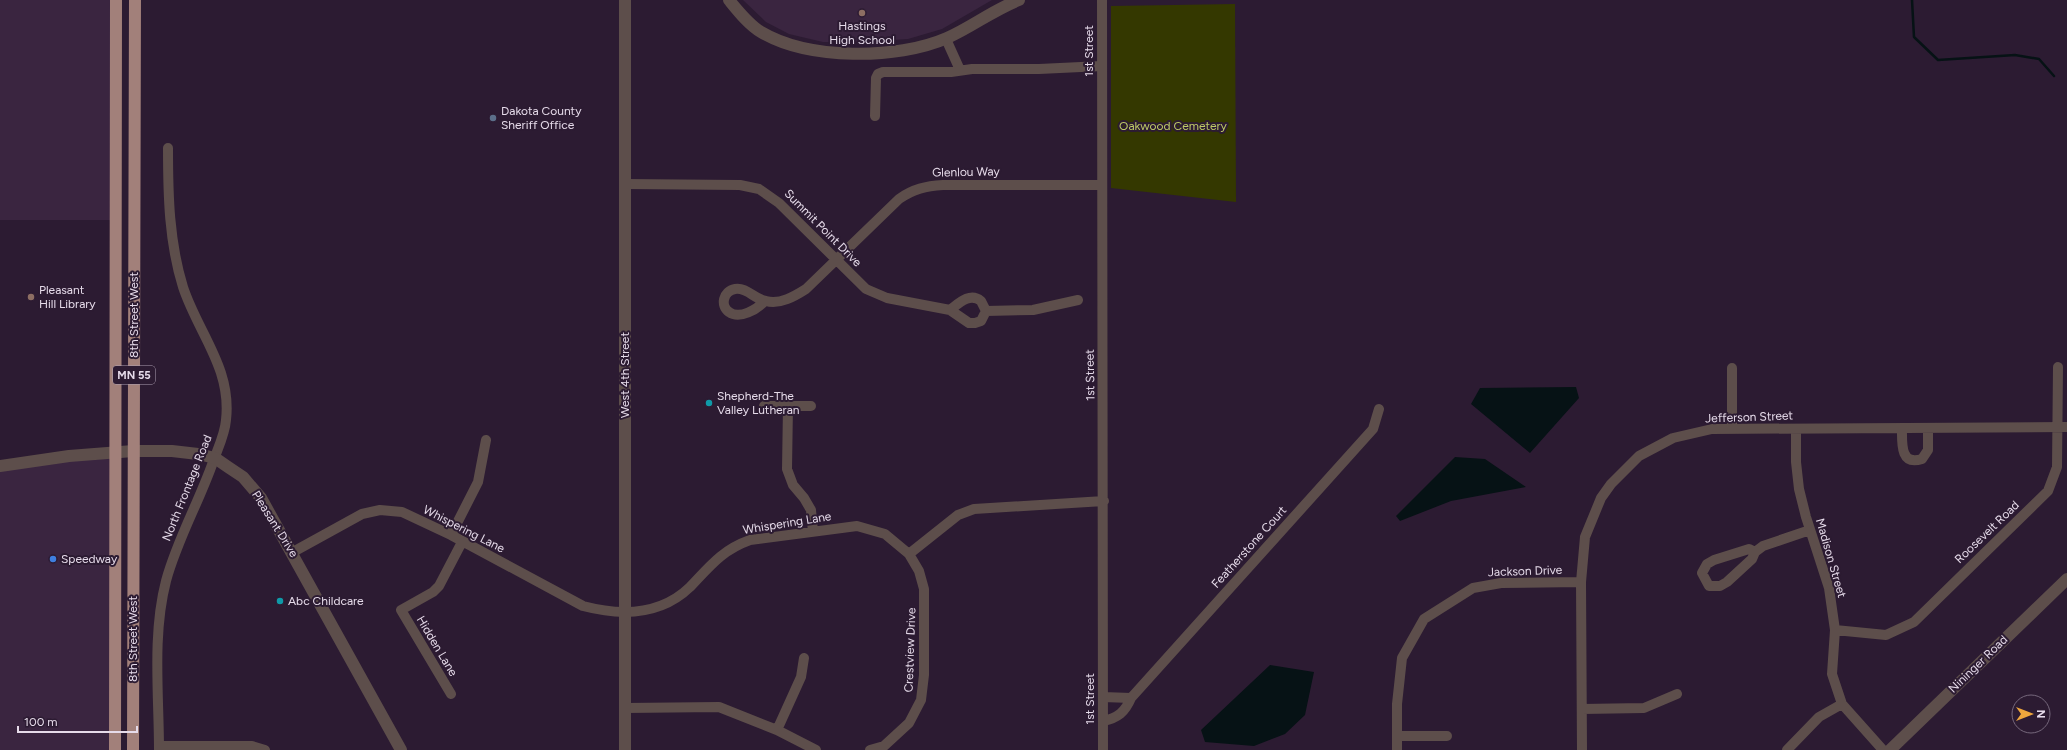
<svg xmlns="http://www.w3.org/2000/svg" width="2067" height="750" font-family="Figtree,sans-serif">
<rect width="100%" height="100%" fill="#2c1b32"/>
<path fill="#3a2540" d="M0,0h116v220h-116z
M743,0h249l-50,29 -34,10 -50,3h-35l-34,-8 -23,-12z
M116,453l-1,297h-115v-284z"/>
<path fill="#343800" d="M1235,4l1,198 -125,-14v-182z"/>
<path fill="#061215" d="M1576,387l3,11 -49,55 -59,-49 9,-16z
M1455,457l30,2 41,28 -75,14 -51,20 -4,-5z
M1270,665l44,7 -9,43 -20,19 -31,12 -49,-4 -4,-12z"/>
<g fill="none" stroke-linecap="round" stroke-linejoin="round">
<path stroke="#061215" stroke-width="2.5" d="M1912,0l2,37 24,23 77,-5 24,4 15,17"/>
<path stroke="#5d4e4b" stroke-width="10" d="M1102,0l1,750
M946,39l14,31
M875,116l1,-38 2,-4 5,-2h68l21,-3h67l63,-3
M625,184l115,1 19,4 20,14 87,86 21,9 63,12 19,13h6l6,-2 5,-10 -5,-10c-11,-9 -22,2 -31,9
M765,301c-8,8 -25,19 -36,11 -9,-6 -6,-21 6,-23 12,-2 19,10 31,12 14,4 29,-5 40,-12l93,-90c14,-10 27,-13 44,-14h158
M986,311l47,-1 45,-10
M1732,368v61
M764,406h47
M788,406l-1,63 6,16 11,13 7,12 2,22
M1902,428c0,15 -2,38 20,31l6,-9v-22
M1796,429v33l3,27 7,28 23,71 6,42 -3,44 10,30 41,46
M451,535l27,-53 8,-42
M293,552l69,-38 18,-4 22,2 49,23 132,71c38,10 78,9 107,-19 20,-21 32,-37 60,-47l107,-14 28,8 24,20 10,17 5,18v86l-3,25 -12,23 -25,23 -14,4
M1755,552l-6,-3 -35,11 -7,4 -5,9 7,13h11l7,-4 25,-23 3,-7 8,-6 47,-16
M909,554l49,-39 16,-6 130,-8
M1835,630l51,5 28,-13 134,-131 9,-24 1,-100
M451,694l-50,-84 32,-18 6,-6 23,-44
M1103,697l28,1
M625,708l94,-1 58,23 39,20
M1582,709l62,-1 33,-14
M1103,721c15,-3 22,-9 28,-23l242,-269 6,-20
M777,730l24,-53 3,-19
M1397,736h50
M159,746h93l13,4
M159,750c0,-55 -7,-115 7,-169 11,-41 33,-79 47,-119 5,-14 12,-28 13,-42 6,-52 -28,-87 -43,-133 -14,-45 -15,-92 -15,-139
M1397,750v-46l5,-46 22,-39 49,-31 28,-5 80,-1
M1582,750l-1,-168 4,-45 16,-39 10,-14 28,-28 34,-18 39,-9 355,-2
M1787,750l32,-33 23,-13"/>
<path stroke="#5d4e4b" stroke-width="12" d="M625,0v750
M729,0c9,11 20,25 32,32 47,28 136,28 186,6 25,-11 46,-28 72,-38
M0,466l69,-10 64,-5h39l26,3 17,4 13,9 15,10 18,21 140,252
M1890,750l177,-171"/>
<path stroke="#a2807a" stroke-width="12" d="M115,750l1,-750
M133,750l2,-750"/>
</g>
<g fill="#8d6e63" stroke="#2c1b32" stroke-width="1.5">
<circle cx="862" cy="13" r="4"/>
<circle cx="31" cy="297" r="4"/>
</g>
<circle fill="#5c6f8a" stroke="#2c1b32" stroke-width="1.5" cx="493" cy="118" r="4"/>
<g fill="#0f9aa8" stroke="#2c1b32" stroke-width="1.5">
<circle cx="709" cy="403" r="4"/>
<circle cx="280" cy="601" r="4"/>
</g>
<circle fill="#3f7fe0" stroke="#2c1b32" stroke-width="1.5" cx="53" cy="559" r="4"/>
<g text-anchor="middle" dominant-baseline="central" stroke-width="4" stroke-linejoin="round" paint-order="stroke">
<rect fill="#2c1b32" stroke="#aea1b3" stroke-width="1" x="113" y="366" width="42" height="18" rx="3"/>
<g font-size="11" font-weight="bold" fill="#e6dbea">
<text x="134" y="375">MN 55</text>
</g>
<g font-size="12" fill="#e6dbea" stroke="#2c1b32" text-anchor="start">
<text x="862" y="26" text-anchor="middle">Hastings<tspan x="862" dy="14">High School</tspan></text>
<text x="501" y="111">Dakota County<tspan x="501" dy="14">Sheriff Office</tspan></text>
<text x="39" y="290">Pleasant<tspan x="39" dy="14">Hill Library</tspan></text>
<text x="717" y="396">Shepherd-The<tspan x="717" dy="14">Valley Lutheran</tspan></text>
<text x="61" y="559">Speedway</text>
<text x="288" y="601">Abc Childcare</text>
</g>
<g font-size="12" fill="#e6dbea" stroke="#2c1b32">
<text transform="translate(1089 51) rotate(-90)">1st Street</text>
<text transform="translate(966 172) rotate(-1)">Glenlou Way</text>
<text transform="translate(823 228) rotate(45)">Summit Point Drive</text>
<text transform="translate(134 315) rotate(-90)">8th Street West</text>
<text transform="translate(625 375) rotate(-90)">West 4th Street</text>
<text transform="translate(1090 375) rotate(-91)">1st Street</text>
<text transform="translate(1749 417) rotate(-2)">Jefferson Street</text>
<text transform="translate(187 488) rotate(-68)">North Frontage Road</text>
<text transform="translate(787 523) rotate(-9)">Whispering Lane</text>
<text transform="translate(275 524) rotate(58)">Pleasant Drive</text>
<text transform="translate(464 529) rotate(27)">Whispering Lane</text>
<text transform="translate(1987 532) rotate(-44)">Roosevelt Road</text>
<text transform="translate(1249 547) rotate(-48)">Featherstone Court</text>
<text transform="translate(1831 558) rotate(74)">Madison Street</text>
<text transform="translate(1525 571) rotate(-2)">Jackson Drive</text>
<text transform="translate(133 639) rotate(-90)">8th Street West</text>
<text transform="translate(437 646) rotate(59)">Hidden Lane</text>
<text transform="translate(910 650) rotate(-88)">Crestview Drive</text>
<text transform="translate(1978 664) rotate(-44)">Nininger Road</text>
<text transform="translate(1090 699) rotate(-90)">1st Street</text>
</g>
<g font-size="12" fill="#bdc967" stroke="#2c1b32">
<text x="1173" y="126">Oakwood Cemetery</text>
</g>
</g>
<g transform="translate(2031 714) rotate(90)"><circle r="19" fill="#2c1b32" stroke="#76687c"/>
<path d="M0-3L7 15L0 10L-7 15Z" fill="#efa73d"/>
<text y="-6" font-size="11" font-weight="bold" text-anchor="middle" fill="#e6dbea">N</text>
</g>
<path d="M18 726v6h119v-6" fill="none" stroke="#e6dbea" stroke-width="2"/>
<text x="24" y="726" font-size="12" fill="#e6dbea" stroke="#2c1b32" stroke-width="3" paint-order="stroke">100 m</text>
</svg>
